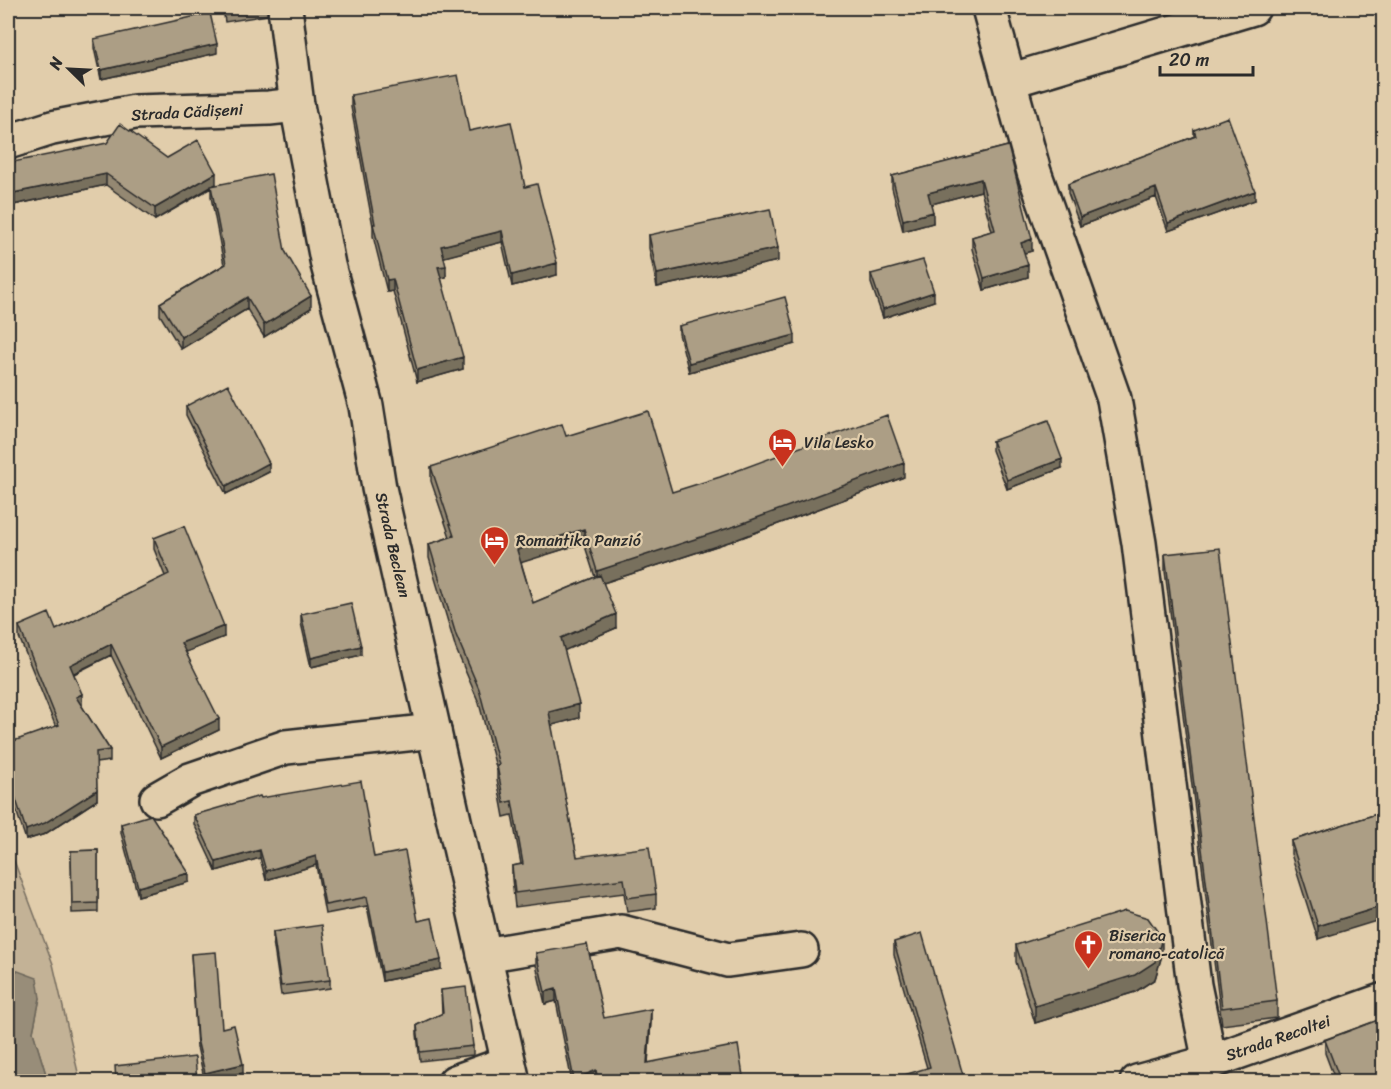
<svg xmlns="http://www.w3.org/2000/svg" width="1391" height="1089" font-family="Sriracha,sans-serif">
<rect width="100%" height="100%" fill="#e1cdab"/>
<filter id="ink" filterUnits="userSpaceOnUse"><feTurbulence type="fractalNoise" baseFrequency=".0167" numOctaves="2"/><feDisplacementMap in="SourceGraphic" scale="12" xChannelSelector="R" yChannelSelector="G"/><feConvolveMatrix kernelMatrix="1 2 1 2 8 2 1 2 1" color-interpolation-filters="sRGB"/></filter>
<g filter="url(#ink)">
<path fill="#c3b296" stroke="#776e60" stroke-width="1.5" d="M8,845l45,119 27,117h-32l-15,-49 7,-34 -25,-28 -7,-20z"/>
<path fill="#988d79" stroke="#6c665a" stroke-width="1.5" d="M8,950l7,20 22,8 3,20 -7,34 15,49h-40z"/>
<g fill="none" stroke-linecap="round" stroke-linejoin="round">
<defs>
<path id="minor" d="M989,8l45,164 80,227 25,144 55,442 16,77
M1009,81l244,-73
M157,799l33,-19 96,-33 148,-16
M484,955l137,-23 107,28 73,-10
M455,1082l53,-19
M1137,1082l73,-20 174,-62"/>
<path id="secondary" d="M8,142l44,-14 83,-16 134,-4 28,-3"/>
<path id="primary" d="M285,8l12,97 31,160 38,141 13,82 134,594"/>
</defs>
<use href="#minor" stroke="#2b2b2b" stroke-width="38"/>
<use href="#secondary" stroke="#2b2b2b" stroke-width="38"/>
<use href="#primary" stroke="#2b2b2b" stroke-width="38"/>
<use href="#minor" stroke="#e1cdab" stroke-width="33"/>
<use href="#secondary" stroke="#e1cdab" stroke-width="33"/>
<use href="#primary" stroke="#e1cdab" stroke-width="33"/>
</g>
<path fill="#948872" stroke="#2b2b2b" stroke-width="1.5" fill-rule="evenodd" d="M223,8h44v7l-42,7z
M94,39l123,14 -116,26 -7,-31z
M351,95l118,36 56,56 32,88 -45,11 -10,-44 -59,15 3,20 -5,1 22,91 -46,13 -24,-91 -6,1 -14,-56v-10l-22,-119z
M1194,130l61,70 -87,31 -12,-34 -76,29 -12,-33v-9l126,-47z
M1008,146l24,105 -8,2 4,24 -44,13 -12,-41v-12l20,-6 -11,-40 -50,13 2,19 -30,8 -11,-43v-12z
M167,158l49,26 69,67 26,57 -47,29 -17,-28 -66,40 -21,-34v-12l64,-38 -13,-68v-9l-56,32 -49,-35 -93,20 -5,-27v-15z
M649,235l129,26 -121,26 -8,-39z
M871,274l63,27 -51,17 -12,-35z
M679,326l116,18 -106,28 -10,-38z
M186,406l83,66 -43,22 -40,-79z
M566,436l106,56 232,-15 -166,62 -135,44 13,45 -52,22 15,68 -28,7 26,132 79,37v14l-29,4 -3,-19 -109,14 -3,-28v-13l9,-2 -9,-49 -8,2 -7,-38v-8l-18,-68 -23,-54 -27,-91v-14l21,-7 -19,-56v-14zM584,543l11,34 -62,26 -12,-41z
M992,441l70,27 -55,21 -15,-39z
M154,538l70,99 -38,15 33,78 -58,28 -50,-103 -37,19 8,31h-1l29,45v11l-14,2 1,37 -52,34 -19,6 -18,-54v-43l48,-16 -37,-90v-11l37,4 109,-54 -11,-27z
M1165,554l112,447v17l-55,7 -57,-454z
M301,614l60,41 -50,12 -10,-44z
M261,798l113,59 44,64 23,48 -59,12 -15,-75 -42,8 -9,-49 -50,15 -6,-22 -44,13 -22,-47v-9z
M1383,812l-65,127 -27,-85v-13z
M121,824l68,58 -51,14 -17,-63z
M98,850v62l-26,1 -1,-62z
M273,932l57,48v8l-49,7 -8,-54z
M894,942l71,140 -38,-14 -33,-113z
M1016,945l146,10 -7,24 -20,13 -100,31 -19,-61z
M536,953l68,65 47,3 -3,42 96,19h-172l-16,-81 -11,3 -9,-39z
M191,954l31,74 21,45 -38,9 -8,-35z
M441,990l32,56v9l-53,6 -3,-27v-9l25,-11z
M1325,1040l58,42h-47l-11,-29z"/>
<path fill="#786f5d" stroke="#2b2b2b" stroke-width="1.5" d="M217,44v9l-116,26v-9z
M216,173v11l-61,36v-12z
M106,174v11l-93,20v-12z
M981,179v12l-53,14v-12z
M1156,188v9l-76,29v-9z
M1255,191v9l-87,31v-8z
M933,212v11l-30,8v-11z
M502,231v11l-61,16v-12z
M1032,239v12l-11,3v-11z
M778,248v13l-121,26v-13z
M557,263v12l-45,11v-11z
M1028,265v12l-44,13v-12z
M446,266v11l-8,2v-12z
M393,279v12l-6,1v-12z
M934,292v9l-51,17v-9z
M311,296v12l-47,29v-12z
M247,297v12l-66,40v-12z
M795,335v9l-106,28v-9z
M463,357v12l-46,13v-12z
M1062,459v9l-55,21v-9z
M269,463v9l-43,22v-8z
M904,463v14l-166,62 -141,46v-14z
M584,529v14l-67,21v-14z
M616,614v14l-55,24v-14z
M224,626v11l-43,17v-11z
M111,644v11l-41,20v-10z
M361,646v9l-50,12v-9z
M82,694v11l-6,2v-10z
M579,704v14l-30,8v-14z
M219,719v11l-58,28v-11z
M97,790v10l-52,34 -19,6v-10z
M260,850v8l-44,13v-9z
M316,856v9l-50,15v-9z
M189,873v9l-51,14v-9z
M1383,906v13l-65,20v-13z
M1162,938v17l-7,24 -20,13 -100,31v-17z
M441,960v9l-59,12v-9z
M556,989v12l-11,3v-12z
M651,1009v12l-4,54v-12z
M243,1064v9l-38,9v-9z
M596,1070v12h-22v-2z"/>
<path fill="#ac9e85" stroke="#2b2b2b" stroke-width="1.5" d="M224,8h40l-39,7z
M210,13l7,31 -116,26 -7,-31z
M458,75l11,56 42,-9 14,65 12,-3 20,79 -45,12 -10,-44 -61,15 5,20 -8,1 25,90 -46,13 -24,-91 -6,1 -14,-56h2l-24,-129z
M1228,117l27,74 -87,32 -12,-35 -76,29 -12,-33 128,-48 -2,-6z
M120,124l47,34 31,-18 18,33 -61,35 -49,-34 -93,19 -5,-30 99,-20z
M1008,146l24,93 -11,4 7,22 -44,13 -12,-41 23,-7 -14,-51 -53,14 5,19 -30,8 -11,-44z
M271,174l14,77 26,45 -47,29 -17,-28 -66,40 -21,-34 66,-39 -15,-78z
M770,209l8,39 -121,26 -8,-39z
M923,260l11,32 -51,17 -12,-35z
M785,297l10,38 -106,28 -10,-37z
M228,384l41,79 -43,23 -40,-80z
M648,411l24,81 48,-15 167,-62 17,48 -166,62 -141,46 -13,-42 -67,21 16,53 67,-28 16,39 -55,24 18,66 -30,8 28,145 72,-10 7,47 -29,4 -3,-19 -109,14 -3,-27 11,-2 -11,-63 -8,2 -7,-37 2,-1 -20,-76 -23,-54 -27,-91 25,-8 -23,-69 131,-43 4,12z
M1048,421l14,38 -55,21 -15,-39z
M184,526l40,100 -43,17 38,76 -58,28 -50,-103 -41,21 12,29 -6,3 34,53 -14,2 1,38 -52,33 -19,7 -18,-55v-32l51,-18 -40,-99 30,-13 7,17 113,-56 -15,-36z
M1220,548l57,453 -55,7 -57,-454z
M351,603l10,43 -50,12 -10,-44z
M361,781l13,76 31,-6 13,70 14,-3 9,42 -59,12 -15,-75 -42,8 -9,-49 -50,15 -6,-21 -44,12 -22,-47 66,-19 1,2z
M1383,812v94l-65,20 -27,-85z
M151,815l38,58 -51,14 -17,-63z
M98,850v53l-26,1 -1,-53z
M1125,911l23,7 14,20 -7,24 -20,13 -100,31 -19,-61z
M322,925l8,55 -49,6 -8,-54z
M922,933l43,149h-83l48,-15 -36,-125z
M587,944l17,74 47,-9 -4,54 91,-18 6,37h-146l-2,-12 -22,10 -18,-91 -11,3 -9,-39z
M216,952l6,76 12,-3 9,39 -38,9 -8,-34 -6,-85z
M466,987l7,59 -53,6 -3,-27 26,-12 -2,-23z
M1383,1018v64h-42l-16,-42z
M195,1057l2,25h-81l-1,-16z"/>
</g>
<defs>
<symbol id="hotel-pin" viewBox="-11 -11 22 30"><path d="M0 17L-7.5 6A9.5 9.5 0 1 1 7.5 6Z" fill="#c8321e" stroke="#e1cdab"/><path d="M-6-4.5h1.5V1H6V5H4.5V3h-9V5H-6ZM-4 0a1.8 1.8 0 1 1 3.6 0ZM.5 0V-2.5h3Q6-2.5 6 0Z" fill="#fff"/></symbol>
<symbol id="church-pin" viewBox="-11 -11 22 30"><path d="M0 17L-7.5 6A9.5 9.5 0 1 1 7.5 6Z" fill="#c8321e" stroke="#e1cdab"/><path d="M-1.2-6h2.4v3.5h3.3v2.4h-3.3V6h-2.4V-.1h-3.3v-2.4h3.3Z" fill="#fff"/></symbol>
</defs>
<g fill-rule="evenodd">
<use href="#hotel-pin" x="766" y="426" width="33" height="45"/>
<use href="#hotel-pin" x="478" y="524" width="33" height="45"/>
<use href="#church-pin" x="1072" y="928" width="33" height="45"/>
</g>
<g text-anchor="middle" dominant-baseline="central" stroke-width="4.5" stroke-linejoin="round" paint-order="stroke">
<g font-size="16" fill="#2b2b2b" stroke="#e1cdab">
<text transform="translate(187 112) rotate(-3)">Strada Cădișeni</text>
<text transform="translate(393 545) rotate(77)">Strada Beclean</text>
<text transform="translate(1278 1038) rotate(-19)">Strada Recoltei</text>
</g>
<g font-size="16" fill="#2b2b2b" stroke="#e1cdab" text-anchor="start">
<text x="804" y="442">Vila Lesko</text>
<text x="516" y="540">Romantika Panzió</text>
<text x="1109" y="935">Biserica<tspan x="1109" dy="18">romano-catolică</tspan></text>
</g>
</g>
<rect width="1391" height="1089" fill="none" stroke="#e1cdab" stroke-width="30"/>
<rect x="15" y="15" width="1361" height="1059" fill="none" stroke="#2b2b2b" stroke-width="2" filter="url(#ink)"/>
<g transform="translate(69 69) rotate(294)" stroke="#e1cdab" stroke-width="4.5" paint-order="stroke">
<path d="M0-4.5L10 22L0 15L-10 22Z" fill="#2b2b2b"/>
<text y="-9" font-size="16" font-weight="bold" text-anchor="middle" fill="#2b2b2b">N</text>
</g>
<path d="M1160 66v9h93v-9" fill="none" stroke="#2b2b2b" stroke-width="3"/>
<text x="1169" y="66" font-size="18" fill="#2b2b2b" stroke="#e1cdab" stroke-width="4.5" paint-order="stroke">20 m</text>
</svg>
